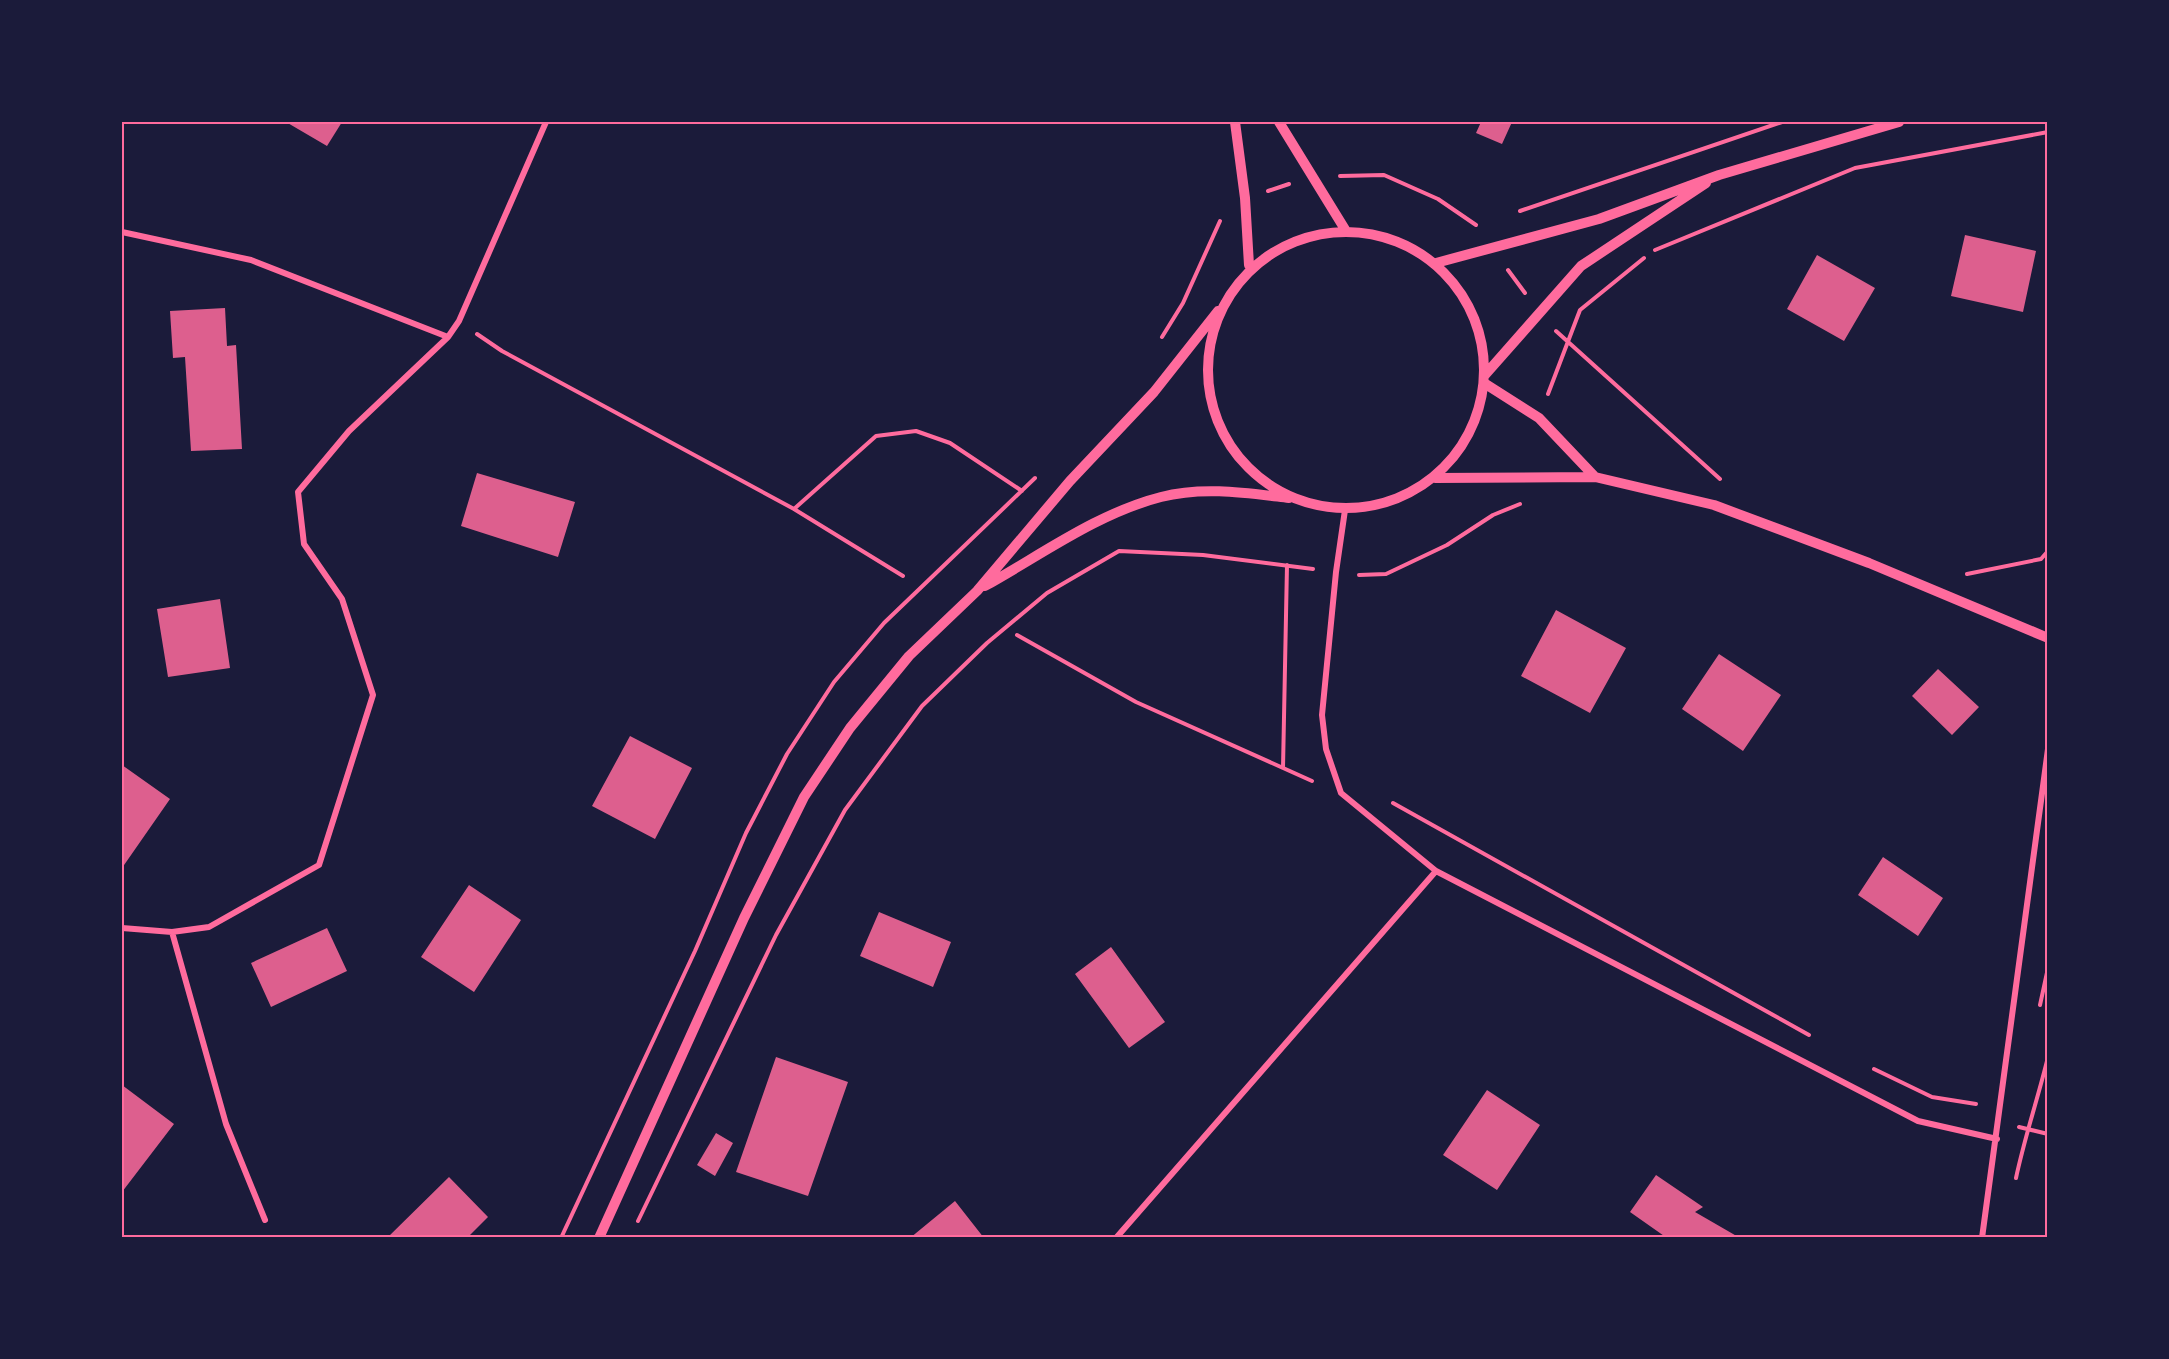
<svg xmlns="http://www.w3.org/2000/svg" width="2169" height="1359" font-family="'Nunito Sans',sans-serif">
<rect width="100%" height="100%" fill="#1b1b3a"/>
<path fill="#dd5f8e" d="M286,122h56l-15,24z
M1481,122h31l-10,22 -26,-11z
M1965,235l71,16 -13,61 -72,-16z
M1817,255l58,33 -31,53 -57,-32z
M225,308l2,38 9,-1 6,104 -51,2 -6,-94 -12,1 -3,-47z
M477,473l98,29 -17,55 -97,-31z
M220,599l10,69 -62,9 -11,-68z
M1556,610l70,38 -36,65 -69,-37z
M1719,654l62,41 -38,56 -61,-42z
M1938,669l41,38 -27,28 -40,-39z
M630,736l62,32 -37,71 -63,-33z
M122,765l48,34 -48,69z
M1883,857l60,41 -25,38 -60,-41z
M469,885l52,35 -47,72 -53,-35z
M879,912l72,30 -18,45 -73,-31z
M327,928l20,43 -76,36 -20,-44z
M1111,947l54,75 -36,26 -54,-74z
M776,1057l72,25 -40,114 -72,-24z
M122,1085l52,39 -52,68z
M1487,1090l53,35 -43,65 -54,-35z
M716,1133l17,10 -18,33 -18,-11z
M1656,1175l47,32 -8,5 45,26h-73l-37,-26z
M449,1177l39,40 -21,21h-80z
M955,1201l29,37h-74z"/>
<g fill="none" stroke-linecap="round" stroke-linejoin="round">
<path stroke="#ff6b9d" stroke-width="4" d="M1340,176l44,-1 54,24 38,26
M1268,191l21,-7
M1520,211l262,-89
M1655,250l200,-82 193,-36
M1508,270l17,23
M1556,331l164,148
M477,334l25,17 292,158 109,67
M1162,337l21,-34 37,-82
M1548,394l32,-84 64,-52
M794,509l82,-73 40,-5 34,12 72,48
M1967,574l74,-15 7,-8
M1359,575l27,-1 61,-29 46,-30 27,-11
M1017,635l119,67 176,79
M1283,768l4,-203
M1393,803l416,232
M2040,1005l8,-37
M1874,1069l58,28 44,7
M2019,1127l29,7
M2016,1178c9,-42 22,-80 32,-121
M638,1221l138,-286 69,-125 77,-104 65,-63 60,-50 72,-42 84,4 110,14
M561,1238l134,-287 51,-118 41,-79 47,-72 50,-59 151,-145"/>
<path stroke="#ff6b9d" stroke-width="6" d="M122,232l129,28 197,77
M1345,510l-9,62 -14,143 4,34 15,44 95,78 482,250 79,18
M122,928l50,4 37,-5 110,-62 54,-170 -31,-96 -38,-55 -6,-52 51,-61 99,-94 11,-16 87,-199
M172,932l54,192 39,96
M1116,1238l320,-367
M1982,1238l66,-489"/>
<path stroke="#ff6b9d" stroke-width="10" d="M1235,122l10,76 4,67
M1279,122l67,109
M1208 370a138 138 0 1 1 276 0a138 138 0 1 1-276 0Z
M1436,263l163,-44 120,-44 180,-53
M1484,376l97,-110 125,-83
M1484,383l55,35 56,59
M1435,478l160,-1 119,28 155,58 179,75
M985,586c56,-31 113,-73 176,-89 42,-11 86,-4 128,1
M599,1238l145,-320 60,-121 46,-69 59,-72 68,-65 93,-110 84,-89 64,-81"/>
</g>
<rect width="2169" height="1359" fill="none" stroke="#1b1b3a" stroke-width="246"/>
<rect x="123" y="123" width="1923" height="1113" fill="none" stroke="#ff6b9d" stroke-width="2"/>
</svg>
